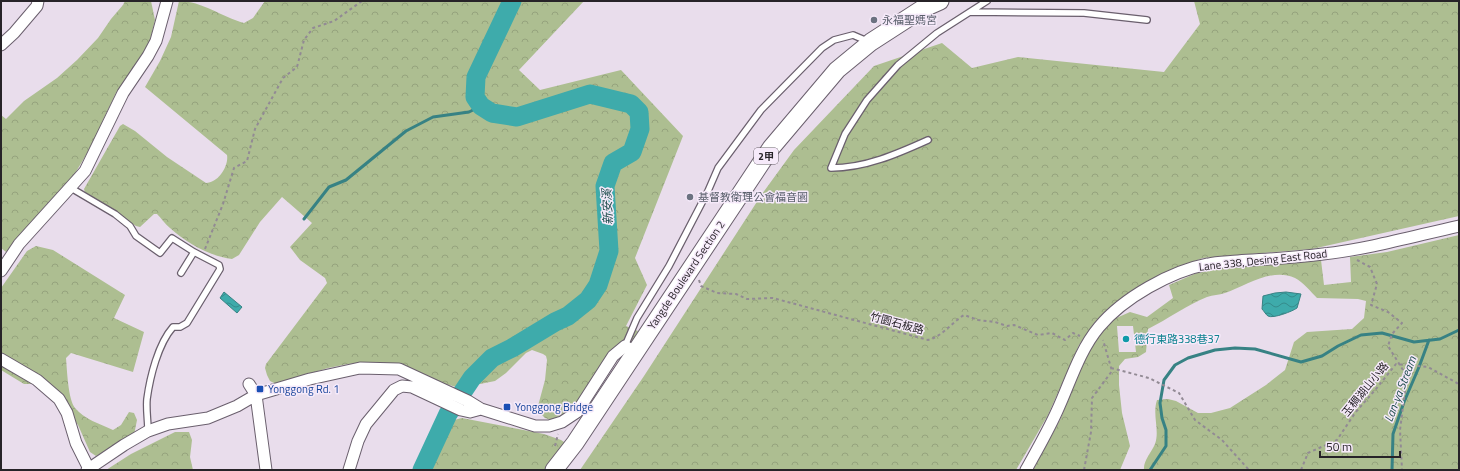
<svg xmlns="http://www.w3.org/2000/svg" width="1460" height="471" font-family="'Titillium Web','Noto Sans TC',sans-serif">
<defs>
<pattern id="forest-crowns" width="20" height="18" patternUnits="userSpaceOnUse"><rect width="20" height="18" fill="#adbe91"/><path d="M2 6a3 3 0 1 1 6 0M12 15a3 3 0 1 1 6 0" fill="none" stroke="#95a37d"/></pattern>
<pattern id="water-waves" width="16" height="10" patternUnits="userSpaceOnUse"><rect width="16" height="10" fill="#3eabab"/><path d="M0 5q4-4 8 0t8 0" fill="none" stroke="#348b8b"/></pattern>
</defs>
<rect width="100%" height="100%" fill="#e9ddec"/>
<path fill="url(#forest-crowns)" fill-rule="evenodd" d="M125,1h26l4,19 -7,28 -32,45 -13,27 -8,20 -27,45 -21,19 -41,48 -5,-4v-133l5,4 18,-18 33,-23 20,-18 21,-22 13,-19 12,-14z
M179,1c23,0 43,16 65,22l9,-5 12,-17h319l-65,69 21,20 81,-20 62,66 -48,122 12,27 -21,41 12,5 -8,15 -7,-2 -49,66 -7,6 -16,4 -6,-2 -5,-5 -2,-7 7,-26 2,-20 -1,-4 -3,-2 -11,-4 -6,3 -20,20 -11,8 -35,7 -22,-6 -46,-18 -21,-2 -23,2 -20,4 -20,6 -26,9 -6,1 -6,-3 -3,-6 -2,-7 1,-4 61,-81 -2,-5 -25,-18 -10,-13 22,-24 -30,-26 -22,25 -21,33 -7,4c-23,-3 -45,-16 -62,-31 -5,-4 -9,-10 -13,-14h-3l-14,13 -4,-1 -51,-33 -1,-4 36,-63 3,-2 12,7 32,26 39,26c12,0 23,-17 21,-28l-82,-68 15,-26 11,-24z
M1194,1h265v215l-147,33 -109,9 -27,10 -54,31 -27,23 -16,23 -31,70 -32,55h-436l64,-94 118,-182 32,-44 80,-84 68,-23 30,25 46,-11 146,15 36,-48z
M1459,235v235h-315c-1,-9 7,-17 11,-26 5,-14 -3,-29 2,-44l11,-1 8,2 22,12h13l19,-5 36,-23 19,-15 9,-28 13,-10 45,-3 12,-11 2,-17 -8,-2 -41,-1c-6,-6 -14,-16 -22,-20 -23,-11 -49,8 -70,15 -6,2 -12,2 -18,4 -20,8 -39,22 -59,32l-2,23 -8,5 -13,2 -6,7v19l3,28 8,33 -10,24h-87l27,-50 31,-75 23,-26 16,-7 17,5 26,-19 -4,-13 37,-16 115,-9 3,25 27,-3 -1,-25 37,-5zM1117,326h16l3,26h-17z
M36,246l17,4 72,45 -11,23 30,14 -11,40 -62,-19 -5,5c1,11 2,41 9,50 9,11 25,16 38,22l8,-5 8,-13 5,1 3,7 -3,15 -38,21 -6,-4 -12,-27 -31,-41h-23l-23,-14v-82l26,-37z
M462,418l82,16 17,6 3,2 1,7 -14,21h-123c4,-11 16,-43 25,-49 2,-2 6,-2 9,-3z
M175,432h14l3,8 -2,17 3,13h-87l25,-16z"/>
<path fill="url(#water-waves)" stroke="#378284" d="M224,292l18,15 -5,6 -17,-15z
M1286,292l15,2 -4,14c-4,3 -24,11 -29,8 -2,-1 -4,-5 -6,-7l1,-13 12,-3z"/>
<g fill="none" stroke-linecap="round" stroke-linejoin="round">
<path stroke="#378284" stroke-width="3" d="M304,219l25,-32 17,-7 60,-49 27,-14 36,-5 12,-6
M1150,470l16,-24v-16l-4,-12 -2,-15 4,-23 11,-15 13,-7 27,-8 20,-2 20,1 46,13 21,-6 16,-10 23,-11 21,-2 32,9 26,-3 19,-9
M1392,470l1,-36 11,-32 15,-35 10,-27"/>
<path stroke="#3eabab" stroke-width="19" d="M422,470l26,-56 24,-36 20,-20 20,-10 43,-26 13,-6 20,-16 10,-15 11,-34 -4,-65 8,-23 19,-11 8,-23 -1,-17 -8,-8 -41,-10 -73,23 -25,-4 -11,-7 -6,-9 1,-20 36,-76"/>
<defs>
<path id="lane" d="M970,12l114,1 63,7
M928,140c-31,14 -63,28 -97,28l14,-34 22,-34 31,-35 39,-32 50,-32
M71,188l44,26 15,12 6,10 24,17 12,-15 22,14 25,13 1,4 -33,54 -7,4h-7c-15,17 -23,50 -26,72 -1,10 1,22 1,32
M181,273l13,-21
M625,346l12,-28 32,-52 39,-75 10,-23 43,-58 61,-62 12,-8 19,-5 14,6"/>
<path id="street" d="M1,45l13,-12 23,-27 1,-5
M1,271l18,-27 66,-73 38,-78 25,-37 8,-15 11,-40
M1,359l36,21 22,19 8,14 9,30 13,26
M249,384l7,11 10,75
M87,470l37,-25 24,-14 20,-7 40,-6 29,-12 19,-11 54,-16 50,-11 39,1 69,32 13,8 54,17h14l13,-4 15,-10 36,-56 12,-10 10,6
M349,470l9,-29 8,-17 28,-34 8,-4 10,1 49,23 9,2 11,-3
M1026,470c11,-20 22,-39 31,-59 13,-28 22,-60 42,-84 24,-29 72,-56 109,-63 9,-2 20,-2 30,-3 28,-2 56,-3 85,-7 46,-5 91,-18 136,-28"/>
<path id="primary" d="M554,470l21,-27 196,-295 66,-78 34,-28 51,-33 18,-8"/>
</defs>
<use href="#lane" stroke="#6a5f6d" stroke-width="8"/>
<use href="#street" stroke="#6a5f6d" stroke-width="13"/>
<use href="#primary" stroke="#6a5f6d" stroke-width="19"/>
<path stroke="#928a94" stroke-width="2" stroke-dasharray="3 3" stroke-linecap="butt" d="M205,249l18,-45 11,-36 13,-7 8,-32 28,-51 14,-11 7,-27 9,-12 21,-7 28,-20
M1357,260l13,7 7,17 -6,21 17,7 14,11 -10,11 -4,12 15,24 2,21 -5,39 2,40
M699,280l2,6 16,7 19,1 11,5 26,-1 155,42c15,-4 23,-17 36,-25l14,5 17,2 12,4 7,-1 24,10 14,-2 13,7 8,-7 7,3
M1111,368l38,10 30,15 16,27 27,20 27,30
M555,446l3,-12
M1084,470l7,-38 1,-34 20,-27 -9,-31
M1301,470l7,-17 29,-13 18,-27 21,-24 20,-25 32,3 29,16 2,3"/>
<use href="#lane" stroke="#fff" stroke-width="5.5"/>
<use href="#street" stroke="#fff" stroke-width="11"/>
<use href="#primary" stroke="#fff" stroke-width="17"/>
</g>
<g fill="#6b7280" stroke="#f6eafa" stroke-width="1.5">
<circle cx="874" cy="20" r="4"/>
<circle cx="690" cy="197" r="4"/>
</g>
<circle fill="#0f9aa8" stroke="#f6eafa" stroke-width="1.5" cx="1126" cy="339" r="4"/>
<g fill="#1a4fb4" stroke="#f6eafa" stroke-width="1.5">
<rect x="256" y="385" width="8" height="8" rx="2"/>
<rect x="503" y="403" width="8" height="8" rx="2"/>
</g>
<g text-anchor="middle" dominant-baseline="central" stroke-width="3" stroke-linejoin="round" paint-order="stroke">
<rect fill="#f6eafa" stroke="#655f67" stroke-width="1" x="754" y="148" width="24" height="16" rx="3"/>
<g font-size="10" font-weight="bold" fill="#272328">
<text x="766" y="156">2甲</text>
</g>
<g font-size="11" fill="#5b616d" stroke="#f6eafa" text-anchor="start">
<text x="882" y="20">永福聖媽宮</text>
<text x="698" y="197">基督教衛理公會福音園</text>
</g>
<g font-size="11" fill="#272328" stroke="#f6eafa">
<text transform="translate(1263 260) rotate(-6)">Lane 338, Desing East Road</text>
<text transform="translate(686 275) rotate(-56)">Yangde Boulevard Section 2</text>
<text transform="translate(897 323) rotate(15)">竹園石板路</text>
<text transform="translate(1365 389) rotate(-51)">玉稠湖山小路</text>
</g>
<g font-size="11" fill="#0d838f" stroke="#f6eafa" text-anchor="start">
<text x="1134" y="339">德行東路338巷37</text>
</g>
<g font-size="11" fill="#164399" stroke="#f6eafa" text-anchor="start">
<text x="268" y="389">Yonggong Rd. 1</text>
<text x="515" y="407">Yonggong Bridge</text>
</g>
<g font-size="12" font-style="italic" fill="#1f4e4e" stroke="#f6eafa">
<text transform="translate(607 207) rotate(-92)">新安溪</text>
<text transform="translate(1400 389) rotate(-69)">Lan-ya Stream</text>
</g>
</g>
<rect width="1460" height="471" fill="none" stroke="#272328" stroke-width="4"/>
<path d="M1320 451v6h80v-6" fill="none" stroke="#272328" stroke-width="2"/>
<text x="1326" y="451" font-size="12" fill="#272328" stroke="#f6eafa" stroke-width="3" paint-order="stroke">50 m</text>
</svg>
